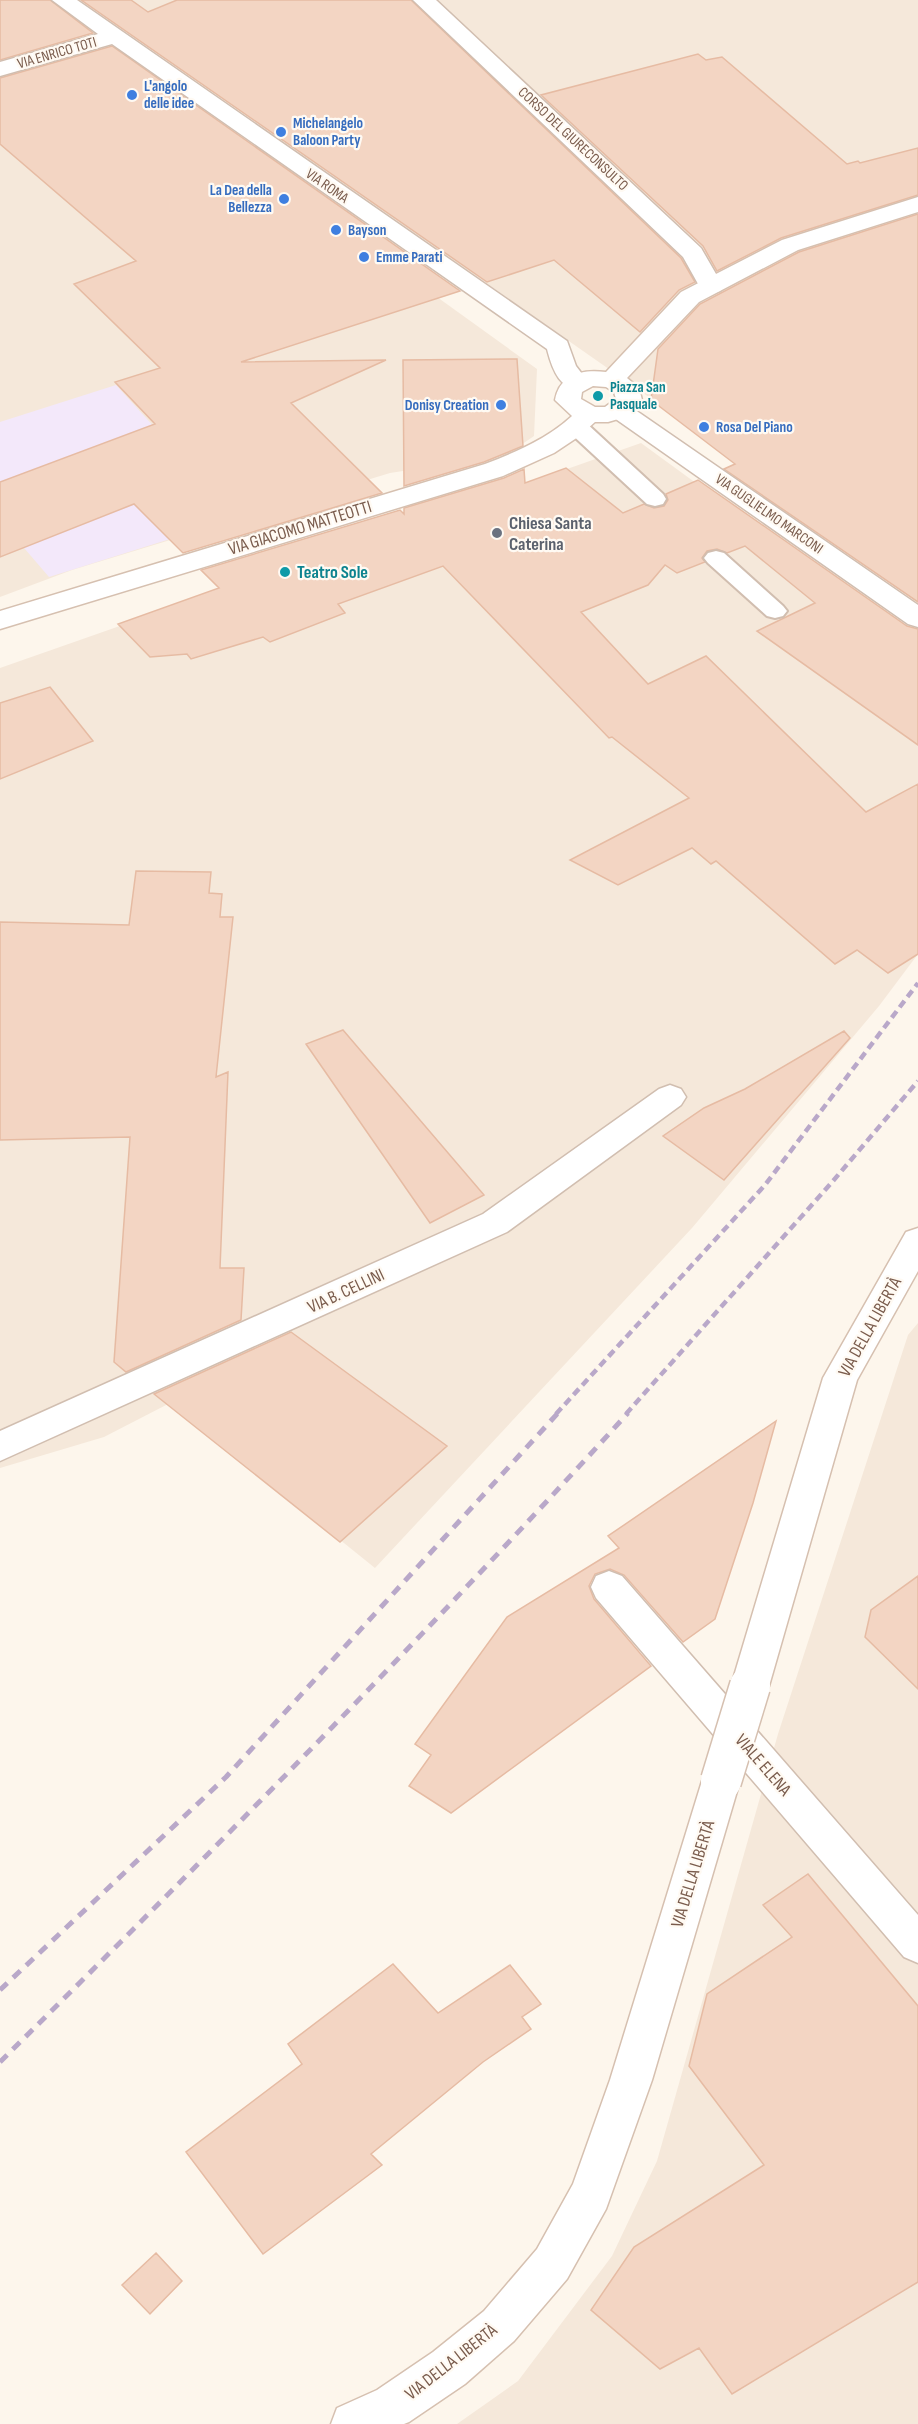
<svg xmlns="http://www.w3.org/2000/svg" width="918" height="2424" font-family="'Sofia Sans Condensed',sans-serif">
<rect width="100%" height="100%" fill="#fdf6ec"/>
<path fill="#f5e8da" d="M0,0h14l148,94 168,126 207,149 -3,67 -28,19 -116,18 -318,97 -72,27z
M81,0h837v587l-73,-53z
M641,443l277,202v309l-39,52 -187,222 -317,340 -205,-165 -66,34 -104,31v-800z
M918,1323v1101h-461l61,-43 94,-125 45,-95 121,-427 130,-399z"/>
<path fill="#f3e8fa" d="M116,385l121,133 -188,59 -49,-57v-98z"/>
<path fill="#f3d5c3" stroke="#e6bba3" stroke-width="1.5" d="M0,0h50l43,33 -93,27z
M81,0h50l17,12 29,-12h234l270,258 14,24 -16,8 -39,42 -86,-72 -67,22z
M112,46l348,245 -219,71 145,-2 -95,43 91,90 -199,60 -49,-49 -134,53v-75l155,-58 -40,-42 45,-14 -86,-84 62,-23 -136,-117v-66z
M698,54l8,6 16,-3 125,107 11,-3 2,2 58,-15v47l-137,43 -64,33 -14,-25 -162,-151z
M918,214v388l-194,-133 11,-5 -84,-64 7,-51 42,-45 99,-52z
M517,359l6,87 -39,16 -80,24 -1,-126z
M566,468l57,45 21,-9 10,4 10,-2 4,-6 -2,-6 32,-14 209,146 11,3v116l-161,-114 58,-28 -70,-57 -18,7 -10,-4 -10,2 -5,7 3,4 -28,11 -12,-8 -17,20 -67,27 67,72 58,-28 160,156 52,-28v170l-30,19 -31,-23 -22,14 -119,-103 -5,3 -19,-16 -74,37 -48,-25 119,-62 -77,-61 -3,1 -166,-172 -105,38 7,9 -75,29 -7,-5 -72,22 -4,-5 -37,3 -32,-33 101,-36 -18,-18 199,-60 4,4v-6l100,-30 20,-9 1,14z
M50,687l43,54 -93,38v-76z
M136,871l75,1 -2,21 13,1 -2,23h13l-17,160 12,-5 -8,196h24l-3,52 -115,52 -12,-10 16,-225 -130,3v-218l129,3z
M343,1030l141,165 -54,28 -124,-179z
M844,1031l6,7 -126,142 -61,-44 41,-28 41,-19z
M291,1332l156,114 -107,96 -186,-148z
M776,1421l-23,82 -38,116 -32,23 -59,-67 -14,-6 -15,5 -6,12 5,13 57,67 -200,147 -42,-27 22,-31 -16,-11 92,-127 112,-69 -11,-12z
M918,1576v113l-53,-52 6,-27z
M808,1874l110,132v276l-186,112 -33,-46 -39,21 -69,-59 43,-63 130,-82 -75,-99 18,-72 85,-57 -29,-32z
M393,1964l45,49 72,-48 31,39 -19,13 9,12 -48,33 -112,92 11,11 -119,89 -77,-102 116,-88 -14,-20z
M156,2253l26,28 -32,33 -28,-29z"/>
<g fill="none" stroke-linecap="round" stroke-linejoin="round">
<defs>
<path id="lane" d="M576,419l8,2 79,73 3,5 -3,5 -8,2 -8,-2 -79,-73 -3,-5 3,-5z
M716,551l8,2 59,53 4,5 -4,5 -8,2 -8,-2 -59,-53 -4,-5 4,-5z"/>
<path id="street" d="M52,0h25l490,341 9,25 13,17 -4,5c-24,6 -33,-19 -38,-39l-435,-305 -112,32v-14l98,-28z
M413,0h23l265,248 22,38 -3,5 -9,2 -9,-2 -19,-34z
M619,402l9,3 290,200v22l-10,-3 -298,-209 -4,-5 4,-5z
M670,1085l11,4 5,8 -5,8 -174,127 -507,229v-30l483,-217 176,-125z
M609,1571l13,5 296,339v48l-14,-6 -308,-359 -5,-11 5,-11z"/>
<path id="secondary" d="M918,197v15l-120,38 -99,52 -72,76 12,10 3,12 -10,12 -7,5 -17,5h-13l-17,15 -24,16 -51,23 -503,153v-18l485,-147c31,-12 62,-25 87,-48l-17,-16c5,-26 27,-31 51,-28l75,-80 101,-52zM593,386l13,1 8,5 2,7 -11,8h-10l-14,-8 1,-7z
M918,1228v43l-61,109 -88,306 -6,12 -13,4 -13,-4 -6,-12 92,-308 83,-146z
M721,1764l14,5 5,12 -88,299 -46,129 -39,70 -53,62 -49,43 -56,38 -5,2h-73l6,-16 40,-18 56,-38 51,-41 53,-62 36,-65 37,-104 92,-299 5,-12z"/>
</defs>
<use href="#lane" stroke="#d1beb0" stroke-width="4"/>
<use href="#street" stroke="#d1beb0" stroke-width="3"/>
<use href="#secondary" stroke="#d6c0b0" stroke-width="3"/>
<use href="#lane" fill="#fff" fill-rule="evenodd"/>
<use href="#street" fill="#fff" fill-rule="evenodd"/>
<use href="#secondary" fill="#fff" fill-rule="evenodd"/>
<path stroke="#b9a8c9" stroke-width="4.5" stroke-dasharray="8 5" stroke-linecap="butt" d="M556,1414l209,-229 153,-202
M626,1414l207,-233 85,-100"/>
<path stroke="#b9a8c9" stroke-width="5" stroke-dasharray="10 8" stroke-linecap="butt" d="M0,1990l226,-213 332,-364
M0,2062c214,-212 425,-426 628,-649"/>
<defs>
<path id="secondary-bridge" d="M721,1781l29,-95"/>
</defs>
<use href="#secondary-bridge" stroke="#d6c0b0" stroke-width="43" stroke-linecap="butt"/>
<use href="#secondary-bridge" stroke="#fff" stroke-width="40"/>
</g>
<g fill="#3f7fe0" stroke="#fffaf3" stroke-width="2">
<circle cx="132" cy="95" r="6"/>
<circle cx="281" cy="132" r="6"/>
<circle cx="284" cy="199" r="6"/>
<circle cx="336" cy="230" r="6"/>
<circle cx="364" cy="257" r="6"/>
<circle cx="501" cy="405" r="6"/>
<circle cx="704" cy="427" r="6"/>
</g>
<g fill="#0f9aa8" stroke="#fffaf3" stroke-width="2">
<circle cx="598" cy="396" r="6"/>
<circle cx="285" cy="572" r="6"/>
</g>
<circle fill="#6b7280" stroke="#fffaf3" stroke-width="2" cx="497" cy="533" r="6"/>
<g text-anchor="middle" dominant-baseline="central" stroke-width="4.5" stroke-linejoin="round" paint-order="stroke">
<g font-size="15" fill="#7a5c4d" stroke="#fffaf3">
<text transform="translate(57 53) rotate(-16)">VIA ENRICO TOTI</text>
<text transform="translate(573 139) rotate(43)">CORSO DEL GIURECONSULTO</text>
<text transform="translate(327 186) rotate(35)">VIA ROMA</text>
<text transform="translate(769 514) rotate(35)">VIA GUGLIELMO MARCONI</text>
</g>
<g font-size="15" font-weight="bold" fill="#366cbe" stroke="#fffaf3" text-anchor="start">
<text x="144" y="86">L'angolo<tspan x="144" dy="17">delle idee</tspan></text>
<text x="293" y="123">Michelangelo<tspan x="293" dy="17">Baloon Party</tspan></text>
<text x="272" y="190" text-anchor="end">La Dea della<tspan x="272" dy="17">Bellezza</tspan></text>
<text x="348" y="230">Bayson</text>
<text x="376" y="257">Emme Parati</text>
<text x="489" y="405" text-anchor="end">Donisy Creation</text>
<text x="716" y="427">Rosa Del Piano</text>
</g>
<g font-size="15" font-weight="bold" fill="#0d838f" stroke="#fffaf3" text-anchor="start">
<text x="610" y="387">Piazza San<tspan x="610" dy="17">Pasquale</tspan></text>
</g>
<g font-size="18" font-weight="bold" fill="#5b616d" stroke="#fffaf3" text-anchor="start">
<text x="509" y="523">Chiesa Santa<tspan x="509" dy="21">Caterina</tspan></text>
</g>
<g font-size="18" fill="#7a5c4d" stroke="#fffaf3">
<text transform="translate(300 528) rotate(-17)">VIA GIACOMO MATTEOTTI</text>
<text transform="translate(346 1291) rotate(-25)">VIA B. CELLINI</text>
<text transform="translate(870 1327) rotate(-61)">VIA DELLA LIBERTÀ</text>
<text transform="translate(763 1765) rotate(49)">VIALE ELENA</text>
<text transform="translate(693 1874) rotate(-73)">VIA DELLA LIBERTÀ</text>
<text transform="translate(451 2362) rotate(-38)">VIA DELLA LIBERTÀ</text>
</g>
<g font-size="18" font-weight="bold" fill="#0d838f" stroke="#fffaf3" text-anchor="start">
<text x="297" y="572">Teatro Sole</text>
</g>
</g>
</svg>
